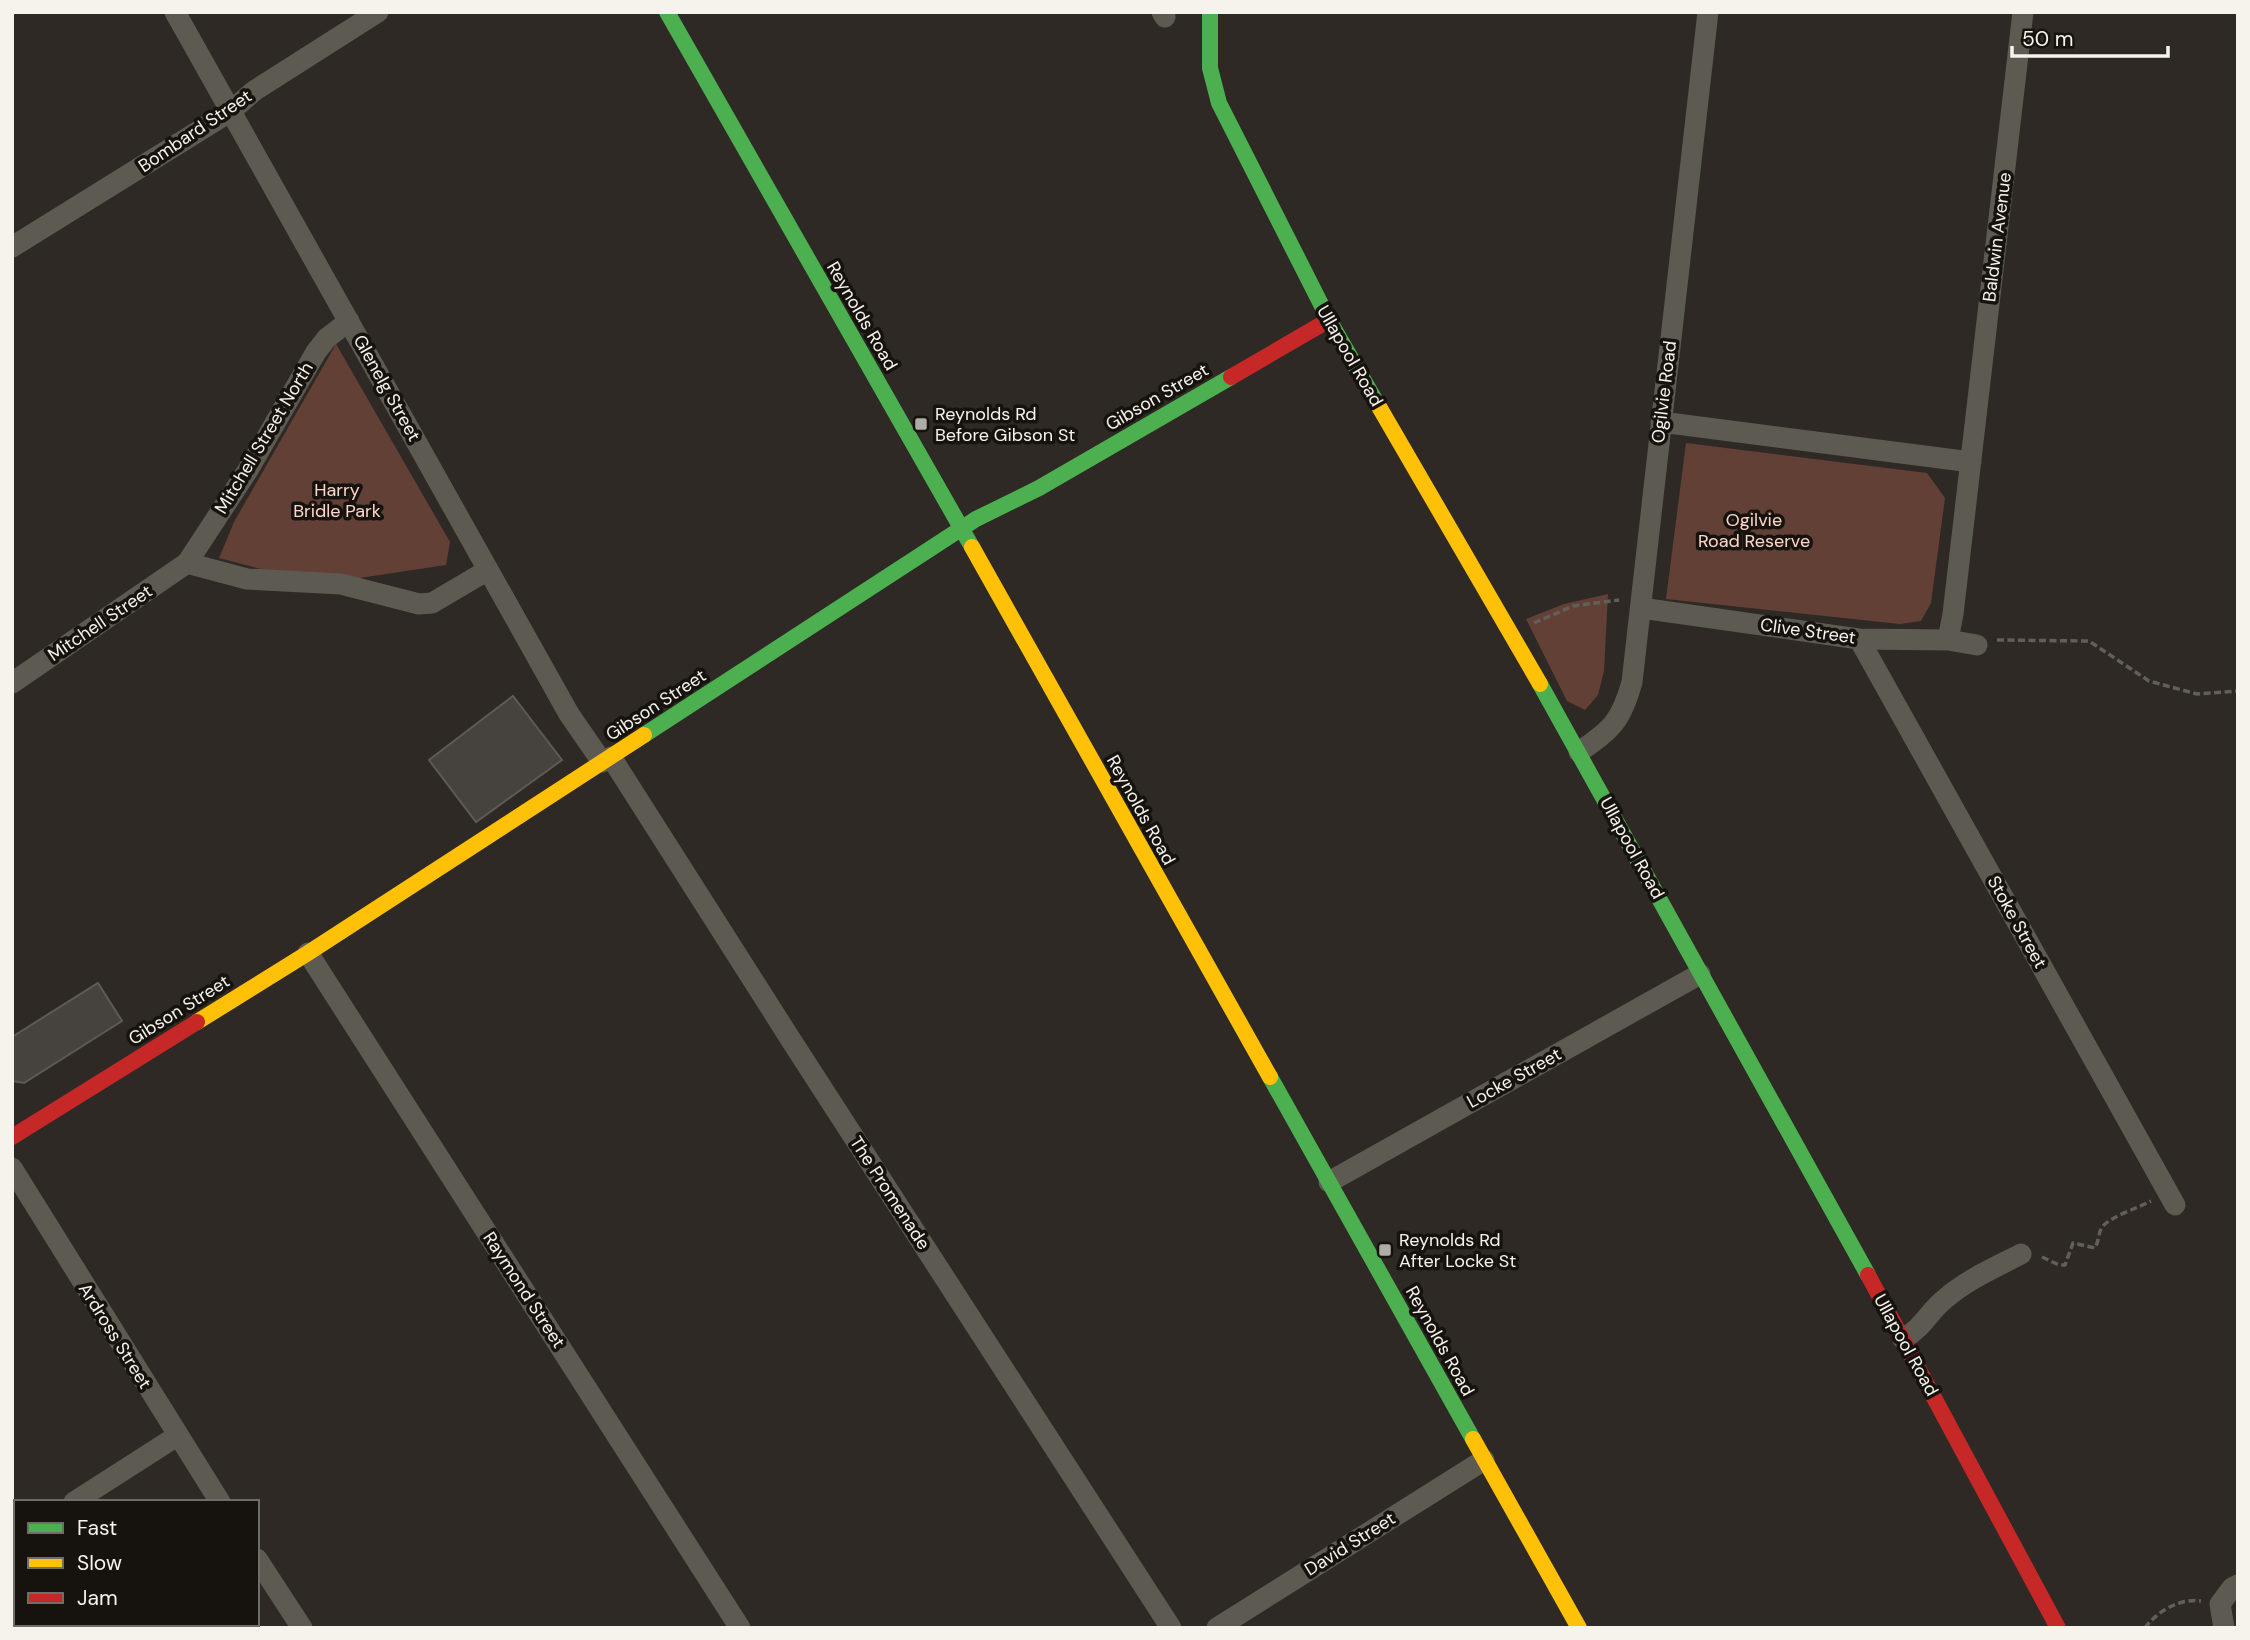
<svg xmlns="http://www.w3.org/2000/svg" width="2250" height="1640" font-family="'DM Sans',sans-serif">
<rect width="100%" height="100%" fill="#2e2924"/>
<path fill="#624036" d="M336,344l114,198 -4,23 -93,14 -73,-5 -61,-16 15,-36z
M1686,443l241,30 18,25 -14,105 -10,18 -21,3 -234,-25z
M1608,594l-4,77 -6,24 -13,15 -18,-9 -41,-82 38,-15z"/>
<path fill="#46423e" stroke="#5e5a56" stroke-width="2" d="M513,696l49,64 -86,62 -47,-62z
M98,983l24,38 -98,62 -12,-2v-44z"/>
<g fill="none" stroke-linecap="round" stroke-linejoin="round">
<path stroke="#625f5a" stroke-width="3.5" stroke-dasharray="7 3.5" stroke-linecap="butt" d="M1534,623l39,-17 46,-6
M1997,640l92,1 60,40 48,13 41,-3
M2042,1257l17,8h6l8,-22 22,5c4,-7 3,-16 8,-22 9,-10 35,-18 48,-25
M2145,1628c12,-17 35,-30 56,-27"/>
<path stroke="#5d5a51" stroke-width="21" d="M175,12l394,702 33,48
M1162,12l3,5
M12,247l219,-136 23,-20 124,-79
M1661,422l310,40
M187,563l60,16 94,5 78,20 13,-1 56,-33
M1641,608l218,31 89,1 29,5
M1859,639l316,566
M1948,640l5,-26 70,-602
M12,683l175,-120 61,-93 68,-118 11,-14 22,-17
M1579,752c32,-22 42,-30 53,-70l76,-670
M611,757l180,283 380,588
M308,953l432,675
M12,1168l208,334
M1329,1182l371,-208
M1903,1339c22,-13 25,-27 43,-41 22,-19 50,-31 75,-44
M74,1502l103,-66
M12,1541l4,-2
M257,1559l45,69
M1217,1628l267,-168
M2224,1628l-4,-24 12,-16 6,-3"/>
<path stroke="#4caf50" stroke-width="16" d="M667,12l305,535
M1210,12v56l9,35 110,217 49,85
M1540,684l328,591
M644,735l332,-216 63,-31 192,-111
M1270,1077l203,362"/>
<path stroke="#ffc107" stroke-width="16" d="M1378,405l162,279
M972,547l298,530
M197,1022l111,-69 336,-218
M1473,1439l106,189"/>
<path stroke="#c62828" stroke-width="16" d="M1231,377l98,-57
M12,1137l185,-115
M1868,1275l190,353"/>
</g>
<g fill="#b0aca6" stroke="#16130f" stroke-width="2.5">
<rect x="914" y="417" width="14" height="14" rx="3.5"/>
<rect x="1378" y="1243" width="14" height="14" rx="3.5"/>
</g>
<g text-anchor="middle" dominant-baseline="central" stroke-width="7" stroke-linejoin="round" paint-order="stroke">
<g font-size="18" fill="#f6f2ec" stroke="#16130f">
<text transform="translate(195 131) rotate(-34)">Bombard Street</text>
<text transform="translate(1997 237) rotate(-83)">Baldwin Avenue</text>
<text transform="translate(862 316) rotate(60)">Reynolds Road</text>
<text transform="translate(1350 356) rotate(60)">Ullapool Road</text>
<text transform="translate(387 388) rotate(61)">Glenelg Street</text>
<text transform="translate(1664 392) rotate(-83)">Ogilvie Road</text>
<text transform="translate(1157 397) rotate(-30)">Gibson Street</text>
<text transform="translate(264 438) rotate(-59)">Mitchell Street North</text>
<text transform="translate(100 623) rotate(-34)">Mitchell Street</text>
<text transform="translate(1808 631) rotate(8)">Clive Street</text>
<text transform="translate(656 705) rotate(-33)">Gibson Street</text>
<text transform="translate(1141 810) rotate(61)">Reynolds Road</text>
<text transform="translate(1632 848) rotate(61)">Ullapool Road</text>
<text transform="translate(2017 922) rotate(61)">Stoke Street</text>
<text transform="translate(179 1010) rotate(-32)">Gibson Street</text>
<text transform="translate(1514 1078) rotate(-29)">Locke Street</text>
<text transform="translate(890 1193) rotate(57)">The Promenade</text>
<text transform="translate(524 1290) rotate(57)">Raymond Street</text>
<text transform="translate(115 1336) rotate(58)">Ardross Street</text>
<text transform="translate(1440 1341) rotate(61)">Reynolds Road</text>
<text transform="translate(1906 1345) rotate(61)">Ullapool Road</text>
<text transform="translate(1350 1544) rotate(-32)">David Street</text>
</g>
<g font-size="18" fill="#f6f2ec" stroke="#16130f" text-anchor="start">
<text x="935" y="414">Reynolds Rd<tspan x="935" dy="21">Before Gibson St</tspan></text>
<text x="1399" y="1240">Reynolds Rd<tspan x="1399" dy="21">After Locke St</tspan></text>
</g>
<g font-size="18" fill="#ffd6ca" stroke="#16130f">
<text x="337" y="490">Harry<tspan x="337" dy="21">Bridle Park</tspan></text>
<text x="1754" y="520">Ogilvie<tspan x="1754" dy="21">Road Reserve</tspan></text>
</g>
</g>
<rect width="2250" height="1640" fill="none" stroke="#f6f2ec" stroke-width="28"/>
<rect x="14" y="1500" width="245" height="126" fill="#16130f" stroke="#706c67" stroke-width="2"/>
<rect x="28" y="1523" width="35" height="10" fill="#4caf50" stroke="#706c67" stroke-width="2"/>
<text x="77" y="1535" font-size="21" fill="#f6f2ec">Fast</text>
<rect x="28" y="1558" width="35" height="10" fill="#ffc107" stroke="#706c67" stroke-width="2"/>
<text x="77" y="1570" font-size="21" fill="#f6f2ec">Slow</text>
<rect x="28" y="1593" width="35" height="10" fill="#c62828" stroke="#706c67" stroke-width="2"/>
<text x="77" y="1605" font-size="21" fill="#f6f2ec">Jam</text>
<path d="M2012 46v10h156v-10" fill="none" stroke="#f6f2ec" stroke-width="3.5"/>
<text x="2022" y="46" font-size="21" fill="#f6f2ec" stroke="#16130f" stroke-width="5" paint-order="stroke">50 m</text>
</svg>
